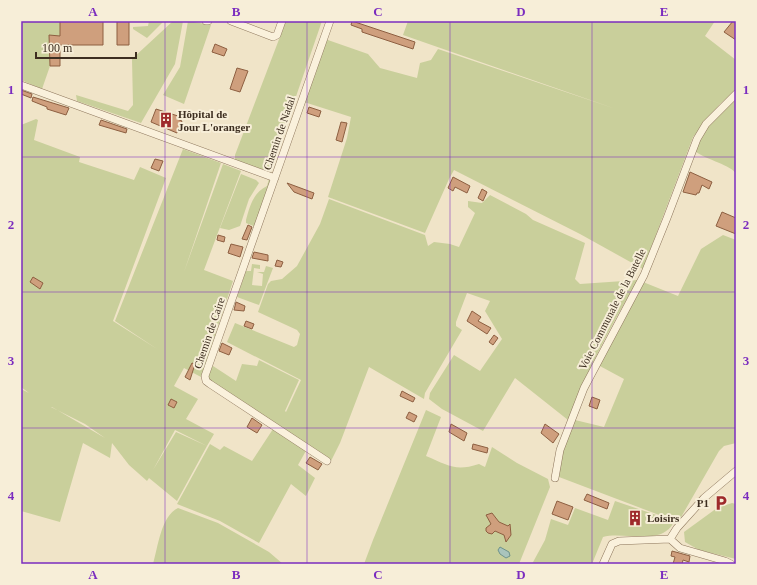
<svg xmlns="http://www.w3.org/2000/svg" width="757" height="585" font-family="'Times New Roman',serif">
<rect width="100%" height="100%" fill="#f0e4c8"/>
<path fill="#c9cf9b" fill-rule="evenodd" d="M21,21h39v15h-11l1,30 -8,23 -21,-9z
M149,21h15l-17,17 -14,-9v-2l15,-1z
M173,21h10l-8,43 -34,59 -64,-22 -1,-6 52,16 5,-6 -1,-46z
M188,21l23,4 -27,79 -21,-9 17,-28z
M286,21h36l-51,148h-10l-26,-9v-5z
M408,21h307l-10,15 31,24v30l-16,14 -27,33 -50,132 -63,-35 -126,-64 -5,9 -24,54 -97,-36 19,-59 4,-21 -47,-15 21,-63 43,15 12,14 37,10 3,-15 11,-3 7,-11 178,60 -213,-74z
M736,96v78c-4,-9 -30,-14 -41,-23l7,-18z
M36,119l2,1 -4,20 46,17 -1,5 55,18 6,-13 26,11 -53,143 44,28 -42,-28 68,-172 38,14 -37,109 39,-108 18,7 -37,99 29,11 -32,96 -17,-9 -10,18 24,13 -12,20 28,15 -7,12 -32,-16 -22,40 23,-38 31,14 -30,55 -28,-23 -2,3 -18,-16 -17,-22 -2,15 -27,-15 -23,79 -39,-11v-122l8,4 -8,-6v-262zM51,407l34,17 20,14 -53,-31z
M241,174l15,6 3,3 -10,16 -9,27 -11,4 -9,-2z
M269,179l4,1 -17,47 -10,-4v-3c4,-14 7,-27 21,-34z
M490,195l36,19 7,6 52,23 -10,36 5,5 58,-4c-27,45 -51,91 -70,140l-53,-42 -32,53 -41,-22 -13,-10 1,-6 24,-38 26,16 22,-32 -17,-28 5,-10 -23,-8 -11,29v4l6,4 -37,63 -1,6 -55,-32 -29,76 -9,18 -122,-81 -1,-8 5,-6 23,15 6,-17 15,2 2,-6 40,20 -14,31 1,1 15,-32 -74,-38 8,-19 59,24 3,-2 3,-11 -3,-4 -39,-18 10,-28 3,-3 11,-2 15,-13 23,-42 9,-25 96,36 3,11 6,-4 16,2 9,3 16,-34 -7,-6v-6l14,2z
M723,235l13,5v203l-12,3 -5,5 -39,68 -5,2 -116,-44 1,-18 15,-39 29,7 20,-48 -26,-14 45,-83 35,14 23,-47z
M252,264l8,1v4l-6,-1 -2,17 10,1 1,-12 -6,-2h7l2,-6 7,2 -14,37 -22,-8 9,-26h5z
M426,410l15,7 -15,39c22,9 29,16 53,8l6,3 7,-20 25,16 31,16 2,8 -31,77h-155l9,-24z
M273,429l34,20 -9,16 17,13 -9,18 -15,-12 -32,59 -39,-22 -43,-17 33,-60 10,6 4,-4 28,15z
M615,501l59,20c-10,26 -51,10 -71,16l-11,27h-60l13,-24 6,-21 17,6 7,-17 33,12z
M732,503l4,1v55l-37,-9 -14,-8 -1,-10 33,-24z
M178,508l40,15 51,29 14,12h-130c5,-17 8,-48 25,-56z"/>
<path fill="#a9c4bc" stroke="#6f938a" d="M500,547l9,5 1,4 -4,2 -6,-4 -2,-4z"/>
<path fill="#cf9f7d" stroke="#8d5f41" d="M60,21h43v24h-43v21h-10l-1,-31 11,1z
M117,21h12v24h-12z
M352,21l63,21 -2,7 -51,-17v-3l-11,-4z
M733,21h3v19l-12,-8z
M215,44l12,5 -3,7 -12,-4z
M237,68l11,3 -8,21 -10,-3z
M21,90l11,4 -1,4 -10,-4z
M33,97l36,11 -3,7 -19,-6v-2l-15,-6z
M309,107l12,4 -2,6 -12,-4z
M156,109l22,7 -1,3 5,2 -5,12 -26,-11z
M101,120l26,9 -1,4 -27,-8z
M341,122l6,1 -5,19 -6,-2z
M155,159l8,2 -4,10 -8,-3z
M690,172l22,10 -3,7 -7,-4 -3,8h-2l-1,2 -13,-3z
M453,177l17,9 -3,7 -12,-6 -2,4 -5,-3z
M287,183l27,10 -2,6 -18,-7z
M482,189l5,3 -4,9 -5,-3z
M722,212l14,6v16l-20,-8z
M248,225l4,2 -5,13 -5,-1z
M218,235l7,2 -1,5 -7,-2z
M231,244l12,3 -3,10 -12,-4z
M254,252l14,3v6l-16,-3z
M277,260l6,2 -2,5 -6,-1z
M33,277l10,6 -3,6 -10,-7z
M236,302l9,4 -1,5 -10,-1z
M472,311l9,6 -3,4 13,7 -4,6 -20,-13z
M246,321l8,3 -2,5 -8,-3z
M494,335l4,3 -5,7 -4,-3z
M222,343l10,5 -3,7 -10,-4z
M192,363l3,1 -5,16 -5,-3z
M402,391l13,7 -2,4 -13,-6z
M592,397l8,3 -3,9 -8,-3z
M171,399l6,3 -3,6 -6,-3z
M409,412l8,4 -3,6 -8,-4z
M252,418l10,7 -5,8 -10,-6z
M451,424l16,9 -3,8 -15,-9z
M545,424l14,10 -6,9 -12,-10z
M473,444l15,4 -1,5 -15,-4z
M310,457l12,7 -4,6 -12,-7z
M587,494l22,9 -2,6 -23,-9z
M557,501l16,6 -5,13 -16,-6z
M492,513l7,9 9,4 2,-2 1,11 -5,7 -2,-7 -9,-4 -3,3 -4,-1 -2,-2v-3l5,-4 -5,-9z
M672,551l18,5 -1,6 -6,-2 -1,4h-9l2,-7 -4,-1z"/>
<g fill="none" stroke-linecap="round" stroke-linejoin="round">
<defs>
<path id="street" d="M206,21h2
M231,21l42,16 4,-2 5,-14
M21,85l254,93
M327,461l-117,-77 -4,-3 -1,-5 125,-355
M555,478l5,-28 24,-62 60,-113 23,-57 30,-79 9,-15 30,-30
M603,564l9,-20 7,-3 51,-2
M731,564l-6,-3 -45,-13 -10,-9 7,-11 27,-30 32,-27"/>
</defs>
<use href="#street" stroke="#8d765c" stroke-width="8"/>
<use href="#street" stroke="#faf1dc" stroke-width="7"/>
</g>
<path fill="none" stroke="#7b2cbf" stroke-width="1" stroke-opacity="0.55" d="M165,21v543M307,21v543M450,21v543M592,21v543M21,157h715M21,292h715M21,428h715"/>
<defs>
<symbol id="building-bare" viewBox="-9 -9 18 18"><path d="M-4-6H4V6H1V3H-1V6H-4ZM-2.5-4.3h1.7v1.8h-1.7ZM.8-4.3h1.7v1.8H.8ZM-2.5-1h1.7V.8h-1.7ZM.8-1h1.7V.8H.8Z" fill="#9e2a2b" stroke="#f7eed8" stroke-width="2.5" paint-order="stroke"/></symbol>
<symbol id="parking-bare" viewBox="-9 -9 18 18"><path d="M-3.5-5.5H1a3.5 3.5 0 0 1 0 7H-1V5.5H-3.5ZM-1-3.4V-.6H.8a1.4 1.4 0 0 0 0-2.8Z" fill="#9e2a2b" stroke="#f7eed8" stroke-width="2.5" paint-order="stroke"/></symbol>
</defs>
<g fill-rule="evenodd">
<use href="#building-bare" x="155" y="109" width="22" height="22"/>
<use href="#parking-bare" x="710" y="492" width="22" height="22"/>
<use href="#building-bare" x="624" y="507" width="22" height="22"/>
</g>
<g text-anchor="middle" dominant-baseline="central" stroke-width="4" stroke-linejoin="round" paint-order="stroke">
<g font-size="11" font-weight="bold" fill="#3d2e20" stroke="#f7eed8" text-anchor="start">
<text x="178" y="114">Hôpital de<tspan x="178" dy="13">Jour L'oranger</tspan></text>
<text x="709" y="503" text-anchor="end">P1</text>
<text x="647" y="518">Loisirs</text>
</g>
<g font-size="11" fill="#3d2e20" stroke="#f7eed8">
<text transform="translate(279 133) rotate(-71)">Chemin de Nadal</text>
<text transform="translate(612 309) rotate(-63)">Voie Communale de la Batelle</text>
<text transform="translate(209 333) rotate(-71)">Chemin de Caire</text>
</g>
</g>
<rect width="757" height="585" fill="none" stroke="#f7eed8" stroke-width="44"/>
<path d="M36 52v6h100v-6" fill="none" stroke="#3d2e20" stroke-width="2"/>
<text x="42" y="52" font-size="12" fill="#3d2e20" stroke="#f7eed8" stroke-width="3" paint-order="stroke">100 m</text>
<rect x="22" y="22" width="713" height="541" fill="none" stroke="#7b2cbf" stroke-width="1.5"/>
<g font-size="13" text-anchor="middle" font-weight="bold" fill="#7b2cbf">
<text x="93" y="16">A</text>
<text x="236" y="16">B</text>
<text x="378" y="16">C</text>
<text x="521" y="16">D</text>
<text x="664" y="16">E</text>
<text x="11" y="94">1</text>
<text x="746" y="94">1</text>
<text x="11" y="229">2</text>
<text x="746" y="229">2</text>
<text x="11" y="365">3</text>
<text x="746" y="365">3</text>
<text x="11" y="500">4</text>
<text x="746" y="500">4</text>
<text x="93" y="579">A</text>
<text x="236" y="579">B</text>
<text x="378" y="579">C</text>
<text x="521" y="579">D</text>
<text x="664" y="579">E</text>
</g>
</svg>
